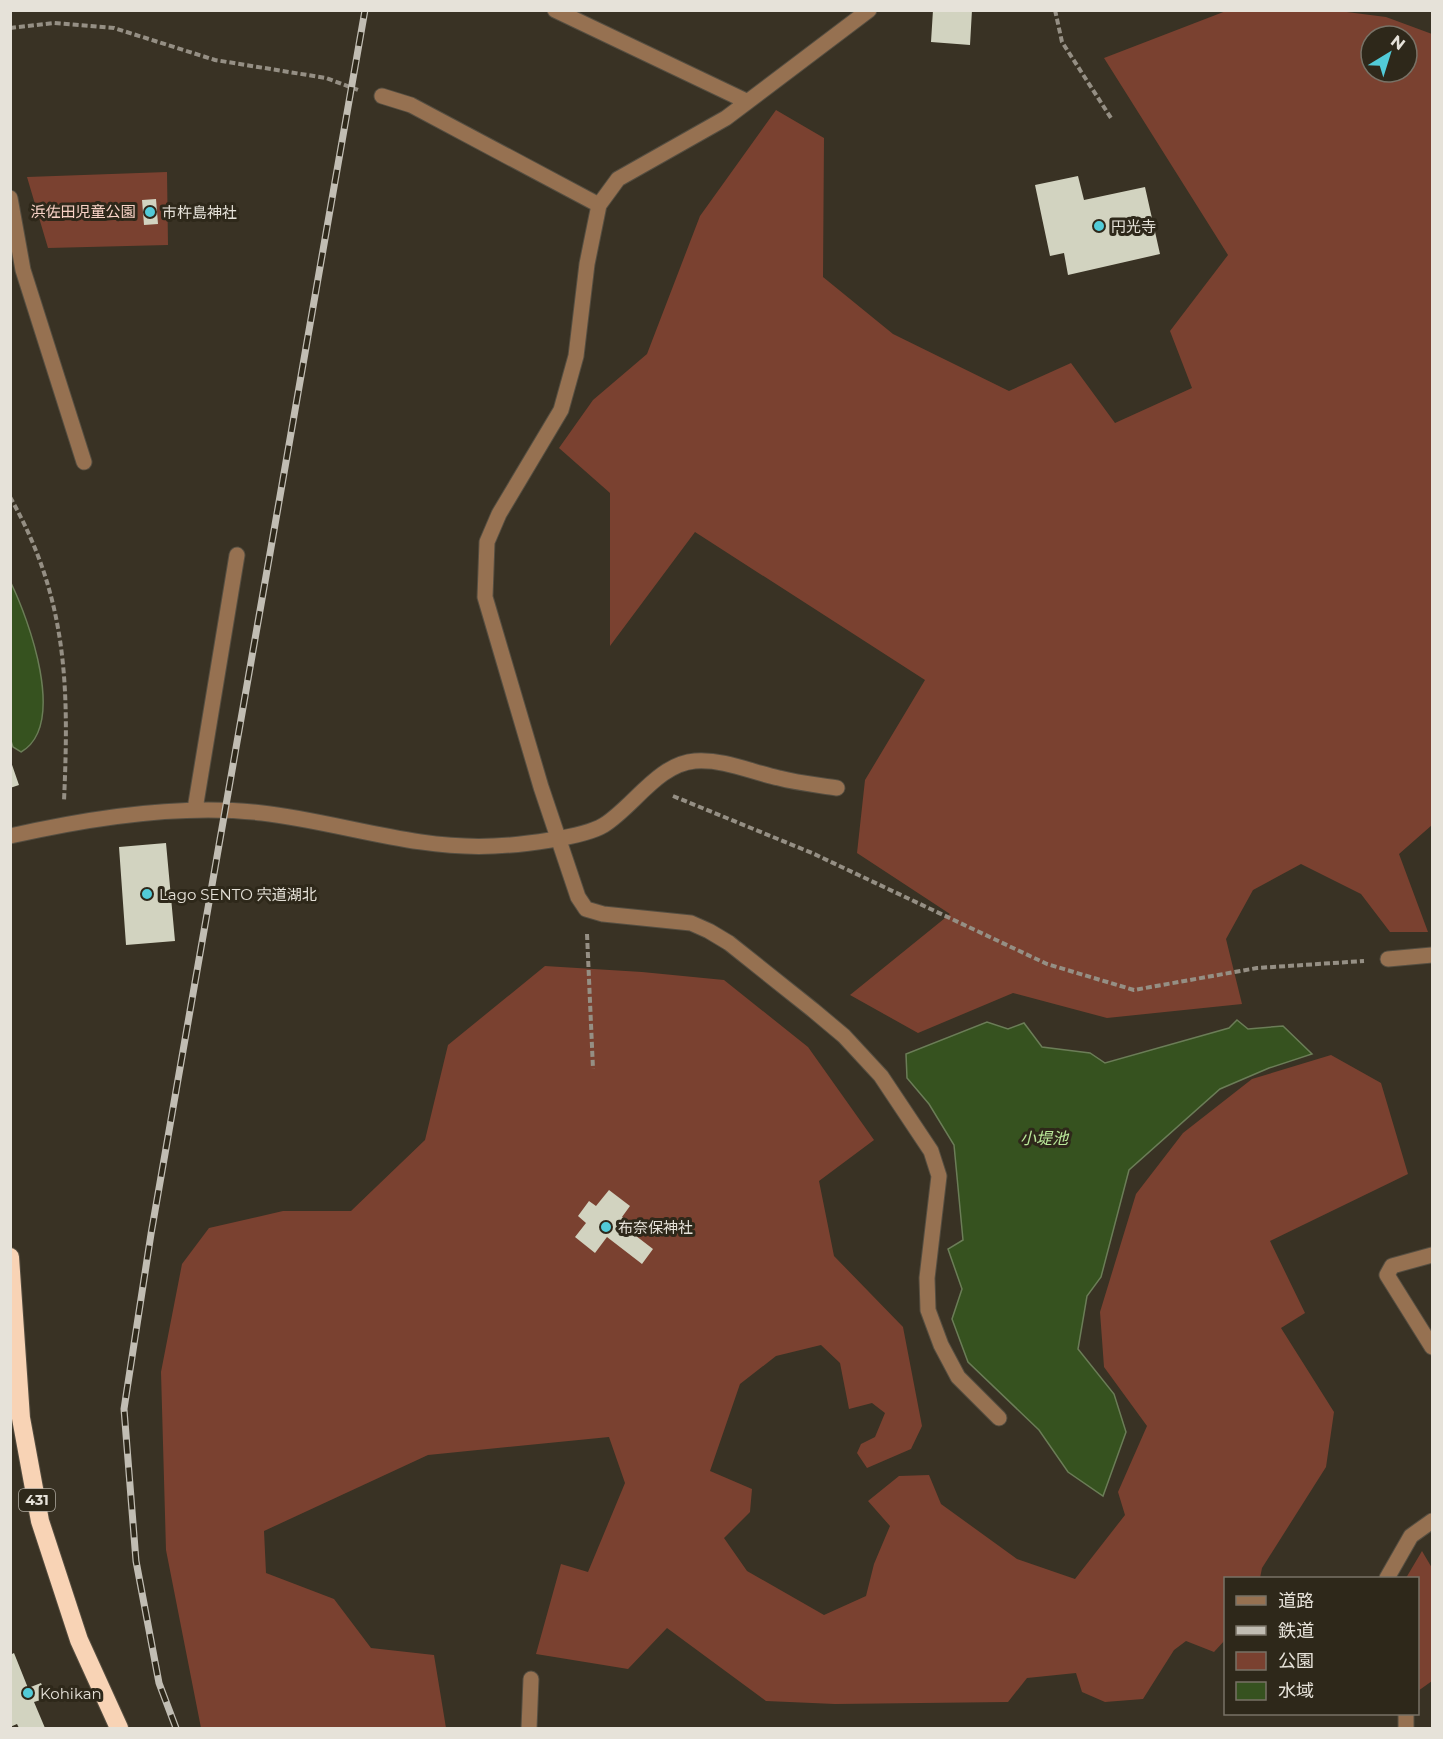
<svg xmlns="http://www.w3.org/2000/svg" width="1443" height="1739" font-family="Montserrat,'Noto Sans JP',sans-serif">
<rect width="100%" height="100%" fill="#393224"/>
<path fill="#7a4130" fill-rule="evenodd" d="M1226,11h113l47,6 46,17v791l-33,29 29,78h-38l-29,-38 -60,-30 -48,26 -27,49 16,65 -135,14 -94,-25 -95,40 -68,-38 100,-81 -93,-61 8,-73 60,-100 -230,-148 -85,114v-153l-51,-45 34,-48 54,-46 53,-138 76,-106 48,28 -1,139 70,57 116,57 62,-28 44,60 77,-35 -22,-57 58,-76 -124,-197zM1371,36h36v36h-36z
M167,172l1,73 -120,3 -21,-71z
M545,966l97,6 82,8 84,67 66,93 -55,41 15,75 69,71 19,99 -11,23 -44,19 -10,-15 4,-9 14,-7 10,-24 -13,-10 -23,6 -9,-46 -19,-18 -45,11 -36,28 -30,87 42,18 -2,23 -26,26 23,33 77,44 42,-19 8,-32 16,-38 -22,-25 31,-25 30,-1 12,29 76,55 58,20 50,-64 -7,-23 29,-66 -43,-59 -4,-55 36,-118 47,-61 69,-54 79,-24 50,28 27,91 -138,67 35,72 -24,15 53,84 -8,55 -64,101 -2,10h-34l-1,62 -11,12 -28,-11 -12,9 -31,49 -38,3 -23,-10 -6,-19 -49,5 -19,24 -173,2 -69,-3 -99,-73 -39,41 -92,-15 25,-90 27,8 37,-89 -16,-46 -181,18 -164,76 2,42 68,26 37,49 63,7 12,73h-245l-35,-178 -5,-178 21,-108 27,-36 74,-17h68l74,-71 23,-95z
M1422,1551l10,17v113l-14,10v-113h-12z"/>
<path fill="#36521f" stroke="#6b7d57" stroke-width="1.5" d="M11,583c17,35 57,142 10,169l-8,-5 -2,-6z
M1237,1020l11,9 35,-3 29,28 -43,14 -49,21 -91,81 -28,107 -14,19 -9,53 36,45 12,38 -23,64 -35,-24 -29,-42 -71,-68 -16,-43 10,-30 -14,-40 15,-9 -9,-95 -25,-41 -22,-26 -1,-24 81,-32 21,7 16,-6 18,24 48,6 15,10 124,-35z"/>
<path fill="#d2d3c0" d="M933,10h39l-2,35 -39,-3z
M1078,176l6,24 61,-13 15,67 -92,21 -4,-22 -14,3 -15,-71z
M156,199l2,25 -14,1 -2,-25z
M10,759l9,26 -9,3z
M166,843l9,98 -49,4 -7,-98z
M609,1190l21,16 -8,11 9,7 -4,5 26,20 -11,15 -35,-27 -12,16 -20,-16 11,-14 -8,-7 11,-15 7,5z
M14,1653l14,35 13,-5 6,15 -13,4 11,26h-26l-2,-4 -7,3v-72z"/>
<g fill="none" stroke-linecap="round" stroke-linejoin="round">
<defs>
<path id="minor" d="M555,10l191,91
M869,10l-143,108 -108,61 -19,26 -12,59 -11,92 -15,54 -62,104 -12,28 -2,55 56,190 37,110 8,12 17,5 88,9 18,8 20,12 84,67 31,26 37,40 50,75 8,25 -12,102 1,32 13,35 17,32 41,41
M382,96l29,9 188,100
M10,198l13,72 61,192
M195,809l42,-254
M10,836c79,-18 171,-33 252,-23 78,9 152,37 232,33 25,-1 89,-8 110,-21 30,-19 54,-61 91,-64 30,-2 56,11 84,17 19,5 39,7 58,10
M1388,959l44,-4
M1432,1255l-40,11 -5,9 45,72
M1387,1578l24,-42 21,-15
M529,1728l2,-49
M1406,1728v-14"/>
<path id="highway" d="M10,1257l11,161 19,103 39,119 40,88"/>
</defs>
<use href="#minor" stroke="#554e41" stroke-width="17"/>
<use href="#highway" stroke="#554e41" stroke-width="20"/>
<path stroke="#958f84" stroke-width="4" stroke-dasharray="6 3" stroke-linecap="butt" d="M1055,10l7,32 49,76
M10,28l44,-5 60,5 101,32 111,18 32,12
M10,497c58,102 59,190 54,304
M673,796l139,57 235,111 87,26 123,-22 107,-7
M587,934l6,135"/>
<use href="#minor" stroke="#967151" stroke-width="15"/>
<use href="#highway" stroke="#f8d3b5" stroke-width="18"/>
<defs>
<path id="rail" d="M176,1728l-17,-45 -23,-122 -12,-152 27,-175 214,-1224"/>
</defs>
<use href="#rail" stroke="#c1bdb3" stroke-width="7"/>
<use href="#rail" stroke="#2e281a" stroke-width="4.5" stroke-dasharray="14" stroke-linecap="butt"/>
</g>
<g fill="#52cbd8" stroke="#2e281a" stroke-width="2">
<circle cx="150" cy="212" r="6"/>
<circle cx="1099" cy="226" r="6"/>
<circle cx="147" cy="894" r="6"/>
<circle cx="606" cy="1227" r="6"/>
<circle cx="28" cy="1693" r="6"/>
</g>
<g text-anchor="middle" dominant-baseline="central" stroke-width="6" stroke-linejoin="round" paint-order="stroke">
<rect fill="#2e281a" stroke="#afaaa0" stroke-width="1.5" x="19" y="1489" width="36" height="22" rx="4.5"/>
<g font-size="14" font-weight="bold" fill="#e6e2d9">
<text x="37" y="1500">431</text>
</g>
<g font-size="15" fill="#f9d3c7" stroke="#2e281a">
<text x="83" y="211">浜佐田児童公園</text>
</g>
<g font-size="15" fill="#e6e2d9" stroke="#2e281a" text-anchor="start">
<text x="162" y="212">市杵島神社</text>
<text x="1111" y="226">円光寺</text>
<text x="159" y="894">Lago SENTO 宍道湖北</text>
<text x="618" y="1227">布奈保神社</text>
<text x="40" y="1693">Kohikan</text>
</g>
<g font-size="16" font-style="italic" fill="#bae99a" stroke="#2e281a">
<text x="1044" y="1138">小堤池</text>
</g>
</g>
<rect width="1443" height="1739" fill="none" stroke="#e6e2d9" stroke-width="24"/>
<rect x="1224" y="1577" width="195" height="138" fill="#2e281a" stroke="#787266" stroke-width="1.5"/>
<rect x="1236" y="1596" width="30" height="9" fill="#967151" stroke="#787266" stroke-width="1.5"/>
<text x="1278" y="1607" font-size="18" fill="#e6e2d9">道路</text>
<rect x="1236" y="1626" width="30" height="9" fill="#c1bdb3" stroke="#787266" stroke-width="1.5"/>
<text x="1278" y="1637" font-size="18" fill="#e6e2d9">鉄道</text>
<rect x="1236" y="1652" width="30" height="18" fill="#7a4130" stroke="#787266" stroke-width="1.5"/>
<text x="1278" y="1667" font-size="18" fill="#e6e2d9">公園</text>
<rect x="1236" y="1682" width="30" height="18" fill="#36521f" stroke="#787266" stroke-width="1.5"/>
<text x="1278" y="1697" font-size="18" fill="#e6e2d9">水域</text>
<g transform="translate(1389 54) rotate(38)"><circle r="28" fill="#2e281a" stroke="#787266" stroke-width="1.5"/>
<path d="M0-4.5L10 22L0 15L-10 22Z" fill="#52cbd8"/>
<text y="-9" font-size="16" font-weight="bold" text-anchor="middle" fill="#e6e2d9">N</text>
</g>
</svg>
